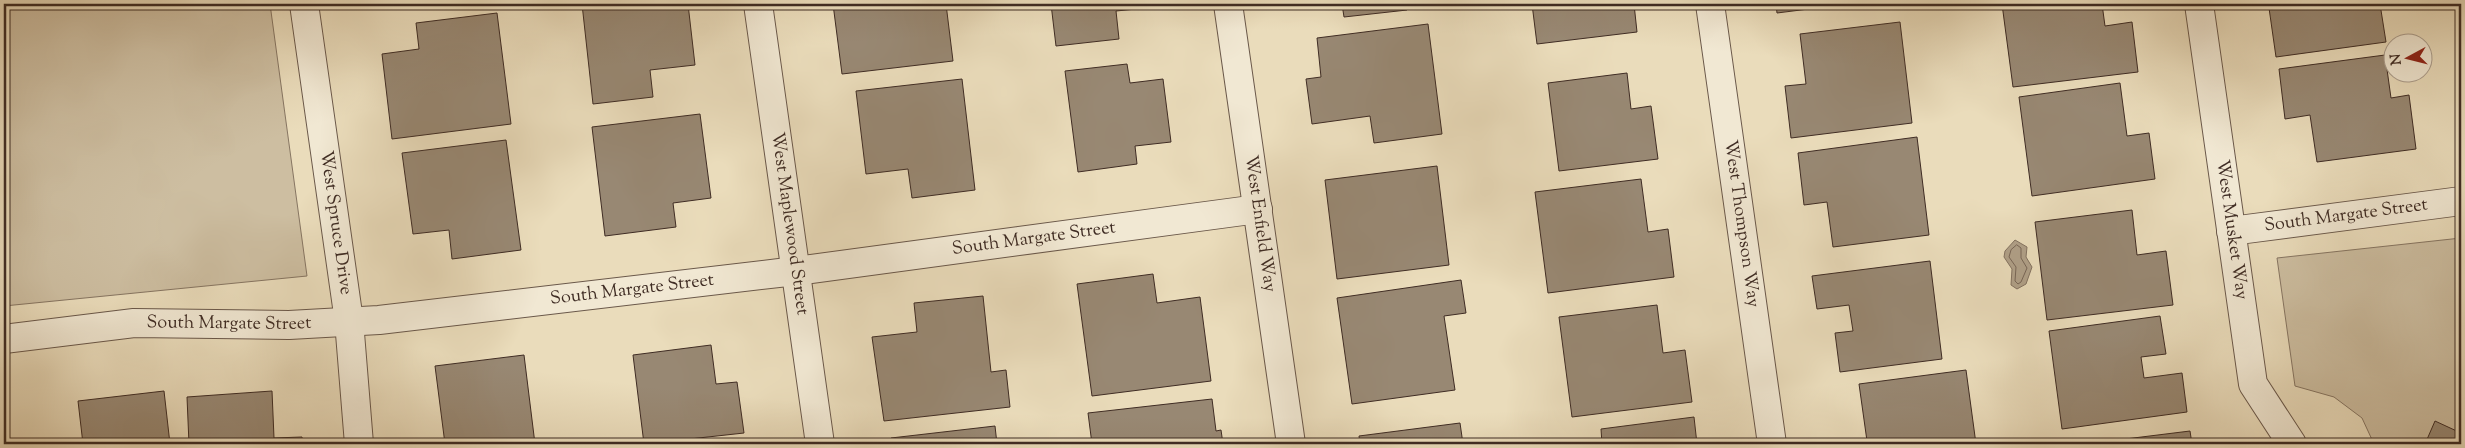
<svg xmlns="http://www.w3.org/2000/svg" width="2465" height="448" font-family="'Sorts Mill Goudy',serif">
<rect width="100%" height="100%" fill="#eadcbb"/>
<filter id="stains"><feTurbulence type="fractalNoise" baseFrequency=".004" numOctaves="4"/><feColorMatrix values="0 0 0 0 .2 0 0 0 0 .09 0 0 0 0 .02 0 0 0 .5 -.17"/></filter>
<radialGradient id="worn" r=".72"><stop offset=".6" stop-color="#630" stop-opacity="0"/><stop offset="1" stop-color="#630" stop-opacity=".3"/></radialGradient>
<path fill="#cdbea1" stroke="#867562" d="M4,4h266l37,272 -303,30z
M2461,238v206h-87l-12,-26 -28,-21 -39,-11 -18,-128z"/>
<path fill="#b0a088" stroke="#837260" d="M2015,240l12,7 -1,10 6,10 -6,17 -9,5 -6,-4 1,-16 -8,-12 1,-6z"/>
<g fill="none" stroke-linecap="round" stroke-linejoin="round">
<path stroke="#786656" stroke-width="1" d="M2017,245l4,3v10l6,10 -6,14 -3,2 -3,-3 1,-14 -7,-10 2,-7z"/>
</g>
<path fill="#988873" stroke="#3f2c24" d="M582,4h106l7,61 -45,5 3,27 -60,7z
M833,4h113l7,57 -111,13z
M1051,4h105v3l-40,4 3,28 -63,7z
M1342,4h64l1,6 -63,7z
M1532,4h102l3,28 -100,12z
M1776,4h72l-71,9z
M2002,4h100l3,22 27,-4 6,50 -125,15z
M2296,4h84l6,38 -110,15 -7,-49z
M497,13l14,111 -119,15 -10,-85 37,-5 -3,-26z
M1900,22l12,101 -121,15 -6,-52 21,-2 -6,-50z
M1428,24l14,110 -68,9 -4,-27 -58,8 -6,-45 15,-2 -4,-39z
M2385,55l6,43 18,-3 7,54 -99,13 -7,-47 -25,4 -6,-50z
M1127,64l3,19 33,-4 8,63 -36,4 2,18 -59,8 -13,-101z
M1627,73l4,36 20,-3 7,53 -99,12 -11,-88z
M962,79l13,111 -63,8 -4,-29 -42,5 -10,-83z
M2120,83l7,53 22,-3 6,46 -123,17 -13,-99z
M700,114l11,84 -38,5 3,24 -71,9 -13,-109z
M1917,137l12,98 -96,12 -6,-45 -23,3 -6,-52z
M506,140l15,110 -69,9 -3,-29 -36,4 -11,-81z
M1437,166l12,99 -112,14 -12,-99z
M1641,179l7,53 20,-3 6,48 -126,16 -13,-101z
M2132,210l5,45 29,-4 7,54 -126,15 -12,-98z
M1930,261l12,98 -102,13 -5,-39 18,-2 -4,-26 -32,4 -5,-33z
M1153,274l4,29 43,-6 11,84 -119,15 -15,-112z
M1461,280l5,33 -22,3 11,74 -103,14 -15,-106z
M983,296l8,76 15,-2 4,37 -126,14 -12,-84 45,-5 -3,-29z
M1657,305l6,48 22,-3 7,52 -120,15 -13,-100z
M2160,316l6,38 -25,3 3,21 38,-5 5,39 -125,17 -13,-98z
M711,345l5,39 21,-2 7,51 -100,11 -11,-89z
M524,355l11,89h-90l-10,-78z
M1966,370l10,74h-131l22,-3 -8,-57z
M164,391l6,53h-87l-5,-43z
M272,391l2,47 28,-1 1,7h-114l-2,-47z
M1212,399l4,32 5,-1 2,14h-131l-4,-31z
M1694,417l3,27h-95l-1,-15z
M2435,421l26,12v11h-36z
M1460,423l3,21h-103l-1,-8z
M995,426l2,18h-105l-1,-6z
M2190,431l2,13h-107z"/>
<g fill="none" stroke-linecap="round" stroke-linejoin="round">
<defs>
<g id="street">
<path id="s1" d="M304,4l45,317 10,123"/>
<path id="s2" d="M758,4l62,440"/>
<path id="s3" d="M1228,4l63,440"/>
<path id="s4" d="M1710,4l62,440"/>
<path id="s5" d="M2199,4l54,380 39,60"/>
<path id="s6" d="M2231,231l230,-30"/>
<path id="s7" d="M4,339l130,-16 155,2 90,-5 417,-49 462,-62"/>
</g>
</defs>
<use href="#street" stroke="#6a584a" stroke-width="30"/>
<use href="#street" stroke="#f1e8d3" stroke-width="28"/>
</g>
<g text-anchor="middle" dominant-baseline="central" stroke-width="4" stroke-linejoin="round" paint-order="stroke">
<g font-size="18" fill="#3f2c24" stroke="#f1e8d3">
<text stroke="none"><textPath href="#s6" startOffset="116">South Margate Street</textPath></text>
<text stroke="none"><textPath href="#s1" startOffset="221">West Spruce Drive</textPath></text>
<text stroke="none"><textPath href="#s2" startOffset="222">West Maplewood Street</textPath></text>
<text stroke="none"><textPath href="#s3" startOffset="222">West Enfield Way</textPath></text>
<text stroke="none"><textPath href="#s4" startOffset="222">West Thompson Way</textPath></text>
<text stroke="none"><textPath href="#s5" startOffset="228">West Musket Way</textPath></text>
<text stroke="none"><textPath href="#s7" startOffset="1036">South Margate Street</textPath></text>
<text stroke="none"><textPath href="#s7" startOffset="631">South Margate Street</textPath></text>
<text stroke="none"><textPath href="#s7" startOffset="226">South Margate Street</textPath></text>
</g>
</g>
<rect width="2465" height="448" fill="none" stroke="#eadcbb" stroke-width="20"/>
<rect x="5" y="5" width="2455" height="438" fill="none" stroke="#3f2c24" stroke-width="2.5"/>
<rect x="10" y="10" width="2445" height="428" fill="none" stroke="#3f2c24"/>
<g transform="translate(2408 58) rotate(263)"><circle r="24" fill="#f1e8d3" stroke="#aa9d8d"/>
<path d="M0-4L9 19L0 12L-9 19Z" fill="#8f2418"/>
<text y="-8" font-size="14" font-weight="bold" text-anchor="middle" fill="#3f2c24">N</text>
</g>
<rect width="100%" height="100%" filter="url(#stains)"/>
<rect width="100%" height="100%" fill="url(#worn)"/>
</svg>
